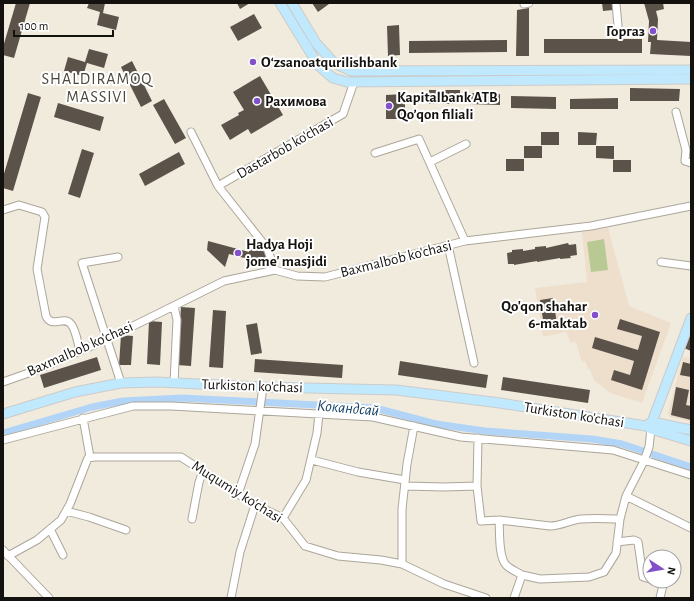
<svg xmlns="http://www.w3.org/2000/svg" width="694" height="601" font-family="'Alegreya Sans',sans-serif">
<rect width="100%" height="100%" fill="#f1ebde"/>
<path fill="#eedecc" d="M608,228l21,78 42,17 -29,80 -32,-10 -16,-13 -4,-11h-2l-3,-8 -3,1 -6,-20 -5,1 -5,-11 -23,5 -8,-49 52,-6 -5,-50z
M683,357l8,1v64l-21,-5 -2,-4z"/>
<path fill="#b9c993" d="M604,239l4,31 -17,2 -4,-30z"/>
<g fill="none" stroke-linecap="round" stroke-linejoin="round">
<path stroke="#b2d5f7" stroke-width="7" d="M3,433l89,-26 31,-6 59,-3 193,10 61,16 49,7 107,8 30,5 69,23"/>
</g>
<path fill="#5b534a" d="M16,3h14l-16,55 -11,-3v-8z
M89,3h16l-2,10 16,4 -3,13 -19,-5 3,-13 -13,-4z
M237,3h13l-10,6z
M312,3h17v1l-11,8z
M602,3h10l1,7 -10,1z
M644,3h19l1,6 -8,2 2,8 -1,21 34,2v14l-41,-2 1,-12h-3l1,-21z
M529,8v48h-13l1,-46z
M254,14l8,14 -24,13 -8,-14z
M399,25l1,30 -12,1 -1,-30z
M544,39h98v14h-98z
M507,40v12l-98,1v-12z
M89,49l19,5 -4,14 -17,-5 -4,13 -19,-5 4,-14 17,5z
M132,61l20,40 -11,6 -20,-40z
M260,76l23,39 -32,19 -3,-5 -18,11 -9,-15 18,-10 -1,-2 6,-3 -11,-18z
M630,88l50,1 -1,12h-49z
M429,90h31v14h-31z
M28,93l13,4 -28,94 -10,-3v-11z
M470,93l30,1v11l-31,-1z
M405,94v25h-19v-24z
M511,96l45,1v12l-45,-1z
M618,98v11h-48v-10z
M164,99l22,39 -11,6 -22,-39z
M58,103l46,14 -4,14 -46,-14z
M541,132h18v13h-18z
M578,132l19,1 -1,12h-18z
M524,146h18v12h-18z
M596,146h18v13l-18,-1z
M82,149l12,4 -14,45 -12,-4z
M179,152l6,12 -40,22 -6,-12z
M506,159h18v12h-18z
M613,160h18v12h-18z
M208,241l41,11v-4l18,4 -3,11 -35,-9 -4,13 -18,-17z
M568,243l1,2 7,-1 1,11 -7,1 1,2 -11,1v-1l-23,4v-1l-23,4v-1h-6l-1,-11 5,-1v-2l11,-1v2l12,-2v-2l11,-1v2z
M553,298l4,26 -13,2 -4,-26z
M181,307l14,1 -4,58 -14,-1z
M213,310l13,1 -3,57 -14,-1z
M620,319l40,13 -18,58 -31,-10 3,-10 16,5 4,-14 -42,-13 3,-11 43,13 4,-14 -25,-7z
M149,321l13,1 -2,43 -13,-1z
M257,323l5,30 -11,2 -5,-30z
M691,330v21l-7,-3z
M121,335l12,1 -2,29h-12z
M97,357l4,13 -57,18 -4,-13z
M255,359l88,6 -1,13 -88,-6z
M400,361l88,14 -2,13 -88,-13z
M683,362l8,2v13l-11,-2z
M503,377l87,13 -2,13 -87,-13z
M676,387l13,3 -3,15 5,1v14l-20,-5z"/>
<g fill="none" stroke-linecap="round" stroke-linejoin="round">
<defs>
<path id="minor" d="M616,3l2,23
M524,4l5,-1
M676,112l10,38 -1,11 6,2
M191,132l27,54 49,62 8,22
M375,153l44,-14 46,102
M430,162l36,-18
M218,186l125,-72 11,-32
M3,210l16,-5 23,7 3,5 -8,52 9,47c6,13 17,-1 25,8 5,6 7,20 9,27
M448,245l26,118
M118,257l-36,6 39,120
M661,262l30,4
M3,382l37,-13 65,-29 119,-59 51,-11 22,6 28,1 140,-36 126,-15 100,-20
M174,383l3,-63 -3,-14
M83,418l7,39
M478,438l-1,48 4,35 18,-1 51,6c11,0 20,-6 31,-7 13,-1 27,0 39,0
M3,440l130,-34h38l202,11 88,20 152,13 78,25
M312,460l46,12 47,8
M405,486l39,1 33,-1
M238,494l17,-50 8,-57
M626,496l65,32
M66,511l23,6 37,13
M283,518l23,-38 11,-47 2,-19
M192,519l7,-37 4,-11
M499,520c1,11 -1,36 7,45 4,4 11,7 16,10
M50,529l13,26
M617,542l17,-2 4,2 5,35 7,2
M3,550l46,48
M8,556l29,-16 24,-20 9,-16 18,-46 7,-1h86l74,48 28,13 22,28 33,10 43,4 21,4 42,20 42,14
M402,564v-55l5,-45 7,-38
M657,581l5,2 1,2 -3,13
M231,598l9,-46 15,-47
M514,598l8,-23 18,4 49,-2 15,-5 12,-19 4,-34 6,-23 18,-35 5,-14 2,-18"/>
<path id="major" d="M280,3l38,62 15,13 14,4 344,-3
M292,3l24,40 18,20 17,8 340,-1
M3,414l72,-22 46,-9 36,-1 106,5 133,3 104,13 146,23 5,3 40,12
M647,425l5,-3 39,8
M651,429l1,-7 39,-104"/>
</defs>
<use href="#minor" stroke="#aca69a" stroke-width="9"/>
<use href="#major" stroke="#cbcbca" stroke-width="11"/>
<use href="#minor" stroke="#fff" stroke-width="7"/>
<use href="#major" stroke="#c1e9fd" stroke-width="9"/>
</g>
<g fill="#8250c8" stroke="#fff" stroke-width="1.5">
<circle cx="653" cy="31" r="4"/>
<circle cx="253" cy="62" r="4"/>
<circle cx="257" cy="101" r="4"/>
<circle cx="389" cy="106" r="4"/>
<circle cx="238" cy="253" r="4"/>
<circle cx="595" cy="315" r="4"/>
</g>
<g text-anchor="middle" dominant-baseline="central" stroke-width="4" stroke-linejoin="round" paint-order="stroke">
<g font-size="15" font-weight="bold" fill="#14120e" stroke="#fff" text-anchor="start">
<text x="645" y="31" text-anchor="end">Горгаз</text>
<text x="261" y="62">Oʻzsanoatqurilishbank</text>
<text x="397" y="97">Kapitalbank ATB<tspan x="397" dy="17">Qo’qon filiali</tspan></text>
<text x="265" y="101">Рахимова</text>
<text x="246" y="244">Hadya Hoji<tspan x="246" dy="17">jome' masjidi</tspan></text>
<text x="587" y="306" text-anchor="end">Qo'qon shahar<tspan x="587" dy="17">6-maktab</tspan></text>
</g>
<g font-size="15" fill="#14120e" stroke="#fff">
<text transform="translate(285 148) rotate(-30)">Dastarbob ko'chasi</text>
<text transform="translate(396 259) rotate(-14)">Baxmalbob ko'chasi</text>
<text transform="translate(80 349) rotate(-24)">Baxmalbob ko'chasi</text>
<text transform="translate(252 386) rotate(2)">Turkiston ko'chasi</text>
<text transform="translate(574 415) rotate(9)">Turkiston ko'chasi</text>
<text transform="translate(237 492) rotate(32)">Muqumiy ko'chasi</text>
</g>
<g font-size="16" letter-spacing="1" fill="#4c473c" stroke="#fff">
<text x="97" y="79">SHALDIRAMOQ<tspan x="97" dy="18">MASSIVI</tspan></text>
</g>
<g font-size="16" font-style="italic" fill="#144064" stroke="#fff">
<text transform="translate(348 408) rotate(5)">Кокандсай</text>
</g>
</g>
<rect width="694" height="601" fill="none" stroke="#14120e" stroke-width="8"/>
<g transform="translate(662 569) rotate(102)"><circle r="19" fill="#ffffff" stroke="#a1a09f"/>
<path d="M0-3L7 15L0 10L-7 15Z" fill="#8250c8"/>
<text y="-6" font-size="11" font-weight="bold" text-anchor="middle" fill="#14120e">N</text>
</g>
<path d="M14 30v6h99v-6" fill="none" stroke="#14120e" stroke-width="2"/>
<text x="20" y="30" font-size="12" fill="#14120e" stroke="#ffffff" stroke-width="3" paint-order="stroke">100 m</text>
</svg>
